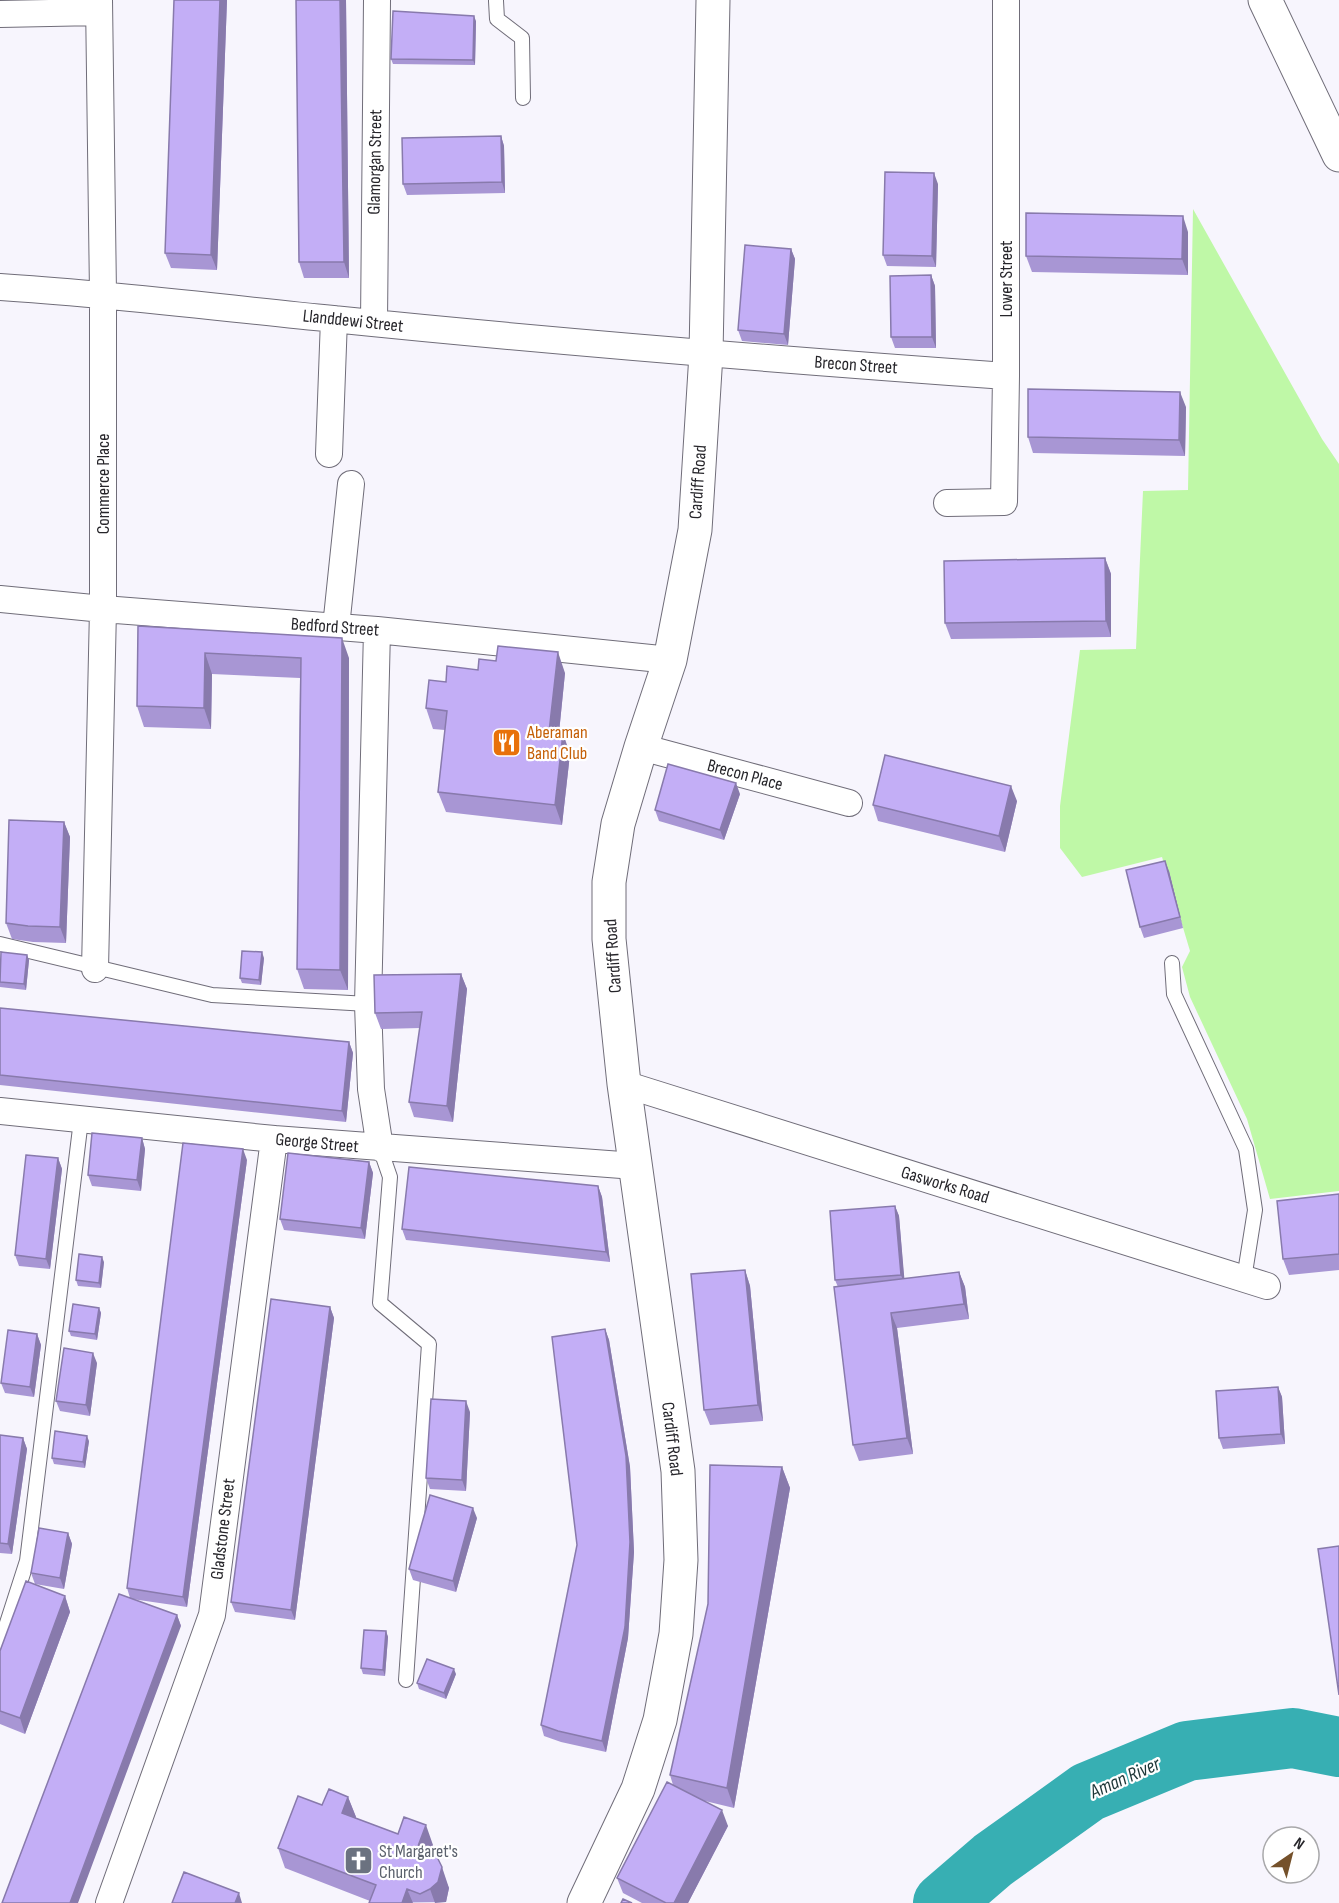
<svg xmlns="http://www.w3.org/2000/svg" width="1339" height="1903" font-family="'Sofia Sans Condensed',sans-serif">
<rect width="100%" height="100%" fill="#f7f5fd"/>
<path fill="#bff8a7" d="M1193,209l129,230 17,25v727l-69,8 -23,-80 -57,-122 -8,-30 8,-16 -28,-94 -80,20 -22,-29v-42l20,-156 56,-1 7,-158 45,-1z"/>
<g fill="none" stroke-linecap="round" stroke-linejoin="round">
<path stroke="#37afb3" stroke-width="60" d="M943,1903l50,-43 95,-68 99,-41 106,-13 46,9"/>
<defs>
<path id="service" d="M496,1l1,18 25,19 1,60
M0,944l212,51 156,9
M1172,963l2,31 72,155 9,61 -11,69
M380,1148l10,29 -10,126 49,41 -23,336
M0,1645l27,-84 54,-441"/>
<path id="minor" d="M0,14l99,-2
M0,287c112,7 222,21 333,32 224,23 449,41 673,57
M374,323l3,-323
M329,454l5,-135
M947,503l57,-1 2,-126v-376
M0,599l103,10 274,21 293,30
M336,627l15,-143
M377,630l-9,374 3,85 9,59
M641,747l208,56
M95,969l8,-360v-315l-4,-294
M624,1084l643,202
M0,1111l274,28 361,27
M109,1903l103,-288 62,-476"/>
<path id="secondary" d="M584,1903l54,-114 22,-69 16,-86 5,-74 -3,-89 -54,-387 -15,-145v-57l9,-58 23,-77 29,-87 25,-130 11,-176 7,-354"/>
<path id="primary" d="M1265,0l74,155"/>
</defs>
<use href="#service" stroke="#706d79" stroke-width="16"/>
<use href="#minor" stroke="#706d79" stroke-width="28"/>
<use href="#secondary" stroke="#706d79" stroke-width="35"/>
<use href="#primary" stroke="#706d79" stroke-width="35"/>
<use href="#service" stroke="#fff" stroke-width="14"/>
<use href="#minor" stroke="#fff" stroke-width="26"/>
<use href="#secondary" stroke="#fff" stroke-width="33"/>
<use href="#primary" stroke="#fff" stroke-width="33"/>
</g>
<path fill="#a896d4" d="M174,0h53l-10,270 -46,-2 -6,-15z
M296,0h50l3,278h-45l-5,-16z
M476,21l-1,44 -82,-1 -2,-5z
M501,136l3,10 1,47 -98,2 -4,-11z
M938,184l-2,83 -49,-1 -4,-11z
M1188,232v43l-156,-3 -6,-16z
M791,249l4,10 -7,86 -46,-4 -4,-11z
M931,275l4,11 1,62h-41l-4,-11z
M1186,407l-1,49 -152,-3 -5,-16z
M1105,558l6,16v63l-160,2 -6,-16z
M138,626l211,32 -1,332 -44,-1 -7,-20 3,-291 -88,-4 -1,55 -67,-2 -7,-21z
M478,670l87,3 -6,60 11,21 -8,71 -116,-13 -8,-20 7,-62 -12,-1 -7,-21 20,-26z
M740,794l-16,46 -65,-19 -4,-11z
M1017,801l-12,51 -127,-31 -5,-16z
M64,822l6,15 -4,106 -33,-1 -21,-3 -6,-16z
M1169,871l14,57 -39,10 -4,-11z
M27,955l2,5 -3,30 -26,-3v-24z
M264,958l-3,27 -19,-2 -2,-5z
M461,974l6,15 -14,133 -39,-5 -5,-15 11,-74 -39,1 -6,-16z
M0,1008l349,34 4,11 -7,69 -346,-37z
M142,1138l3,11 -4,42 -49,-5 -4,-11z
M58,1158l4,11 -12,100 -31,-3 -4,-11z
M247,1160l-60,447 -55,-8 45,16 4,11 -51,-28 -3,-10z
M369,1162l4,11 -8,66 -81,-9 -4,-11z
M598,1186l4,11 8,65 -204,-22 -4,-11z
M1339,1194v76l-50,5 -6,-16z
M895,1206l4,10 5,63 55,-7 6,15 4,32 -72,9 16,126 -54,7 -6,-16 -15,-158 -3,-7z
M104,1262l-3,26 -23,-2 -2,-6z
M745,1270l5,16 13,135 -53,4 -6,-15z
M330,1307l4,11 -39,302 -60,-8 -4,-10z
M99,1308l2,5 -4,27 -26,-4 -2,-5z
M605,1329l4,11 21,127 4,85 -6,86 -22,114 -45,-10 -17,-6 -3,-11 36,-180z
M37,1334l4,11 -7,52 -29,-4 -4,-10z
M97,1363l-7,53 -30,-5 -4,-10z
M1278,1387l4,10 3,47 -62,5 -4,-11z
M470,1412l-4,79 -36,-2 -4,-11z
M0,1435l23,3 4,11 -15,105 -12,-1z
M89,1441l-4,27 -31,-4 -2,-6z
M782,1467l8,21 -56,320 -29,-7 23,25 -40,77h-46l-19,-10 -6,-15 56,-93 -3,-10z
M477,1518l-21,74 -43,-12 -4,-11z
M68,1533l4,11 -8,45 -29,-5 -4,-11z
M65,1596l5,16 -45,122 -25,-10v-73z
M386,1631l2,6 -3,39 -22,-2 -2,-6z
M456,1674l-10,25 -27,-10 -2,-6z
M348,1797l8,20 -1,1 43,16 35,11 -2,7 18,36 -3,14 -77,1 1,-2 -85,-33 -7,-20 44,-43z"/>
<path fill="#887aac" d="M220,0h7l-10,270 -6,-15z
M340,0h6l3,278 -5,-16z
M474,16l2,5 -1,44 -2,-5z
M501,136l3,10 1,47 -3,-11z
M934,173l4,11 -2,83 -4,-11z
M1183,216l5,16v43l-6,-16z
M791,249l4,10 -7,86 -4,-11z
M931,275l4,11 1,62 -4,-11z
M1180,392l6,15 -1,49 -6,-16z
M1105,558l6,16v63l-5,-16z
M342,638l7,20 -1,332 -8,-20z
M558,652l7,21 -8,79 -8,-20z
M205,653l7,21 -1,55 -7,-21z
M563,733l7,21 -8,71 -7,-20z
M736,783l4,11 -16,46 -4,-10z
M1011,786l6,15 -12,51 -6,-16z
M64,822l6,15 -4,106 -6,-16z
M1165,861l4,10 14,57 -3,-11z
M262,952l2,6 -3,27 -2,-5z
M27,955l2,5 -3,30 -2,-6z
M461,974l6,15 -14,133 -6,-16z
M349,1042l4,11 -7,69 -4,-11z
M142,1138l3,11 -4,42 -4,-11z
M243,1149l4,11 -60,447 -4,-10z
M58,1158l4,11 -12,100 -4,-10z
M369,1162l4,11 -8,66 -4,-11z
M598,1186l4,11 8,65 -4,-10z
M895,1206l4,10 6,70 -4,-11z
M102,1257l2,5 -3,26 -2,-5z
M745,1270l5,16 13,135 -5,-16z
M959,1272l6,15 4,32 -5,-15z
M330,1307l4,11 -39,302 -4,-10z
M99,1308l2,5 -4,27 -2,-6z
M891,1313l6,15 16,126 -6,-16z
M605,1329l4,11 21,127 4,85 -6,86 -22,114 -4,-11z
M37,1334l4,11 -7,52 -4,-10z
M93,1353l4,10 -7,53 -4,-11z
M1278,1387l4,10 3,47 -4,-10z
M466,1401l4,11 -4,79 -4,-11z
M87,1436l2,5 -4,27 -2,-6z
M23,1438l4,11 -15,105 -4,-10z
M782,1467l8,21 -56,320 -7,-20z
M473,1508l4,10 -21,74 -3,-11z
M68,1533l4,11 -8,45 -4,-11z
M65,1596l5,16 -45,122 -5,-16z
M177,1615l4,11 -103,277h-8z
M386,1631l2,6 -3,39 -2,-6z
M454,1669l2,5 -10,25 -2,-6z
M348,1797l8,20 -6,16 -8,-20z
M722,1810l6,16 -40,77h-14z
M426,1825l7,20 -8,22 -7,-21z
M442,1867l7,21 -3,14 -11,1 -5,-14z
M407,1889l6,14h-11z
M239,1893l3,10h-7z"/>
<path fill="#c3aef6" stroke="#887aac" stroke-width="1.5" d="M174,0h46l-9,255 -46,-2z
M296,0h44l4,262h-45z
M393,11l81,5 -1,44 -82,-1z
M501,136l1,46 -99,2 -1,-46z
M885,172l49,1 -2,83 -49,-1z
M1026,213l157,3 -1,43 -156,-3z
M745,245l46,4 -7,85 -46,-4z
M931,275l1,62h-41l-1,-61z
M1028,389l152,3 -1,48 -151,-3z
M1105,558l1,63 -161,2 -1,-62z
M138,626l204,12 -2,332 -43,-1 4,-311 -96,-5 -1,55 -67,-2z
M498,646l60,6 -9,80 14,1 -8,72 -117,-13 9,-81 -21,-3 3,-28 17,2 1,-16 31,4 1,-11 17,2z
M885,755l126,31 -12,50 -126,-31z
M668,764l68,19 -16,47 -65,-20z
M9,820l55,2 -4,105 -32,-1 -22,-3z
M1165,861l15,56 -40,10 -14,-57z
M242,951l20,1 -3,28 -19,-2z
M1,952l26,3 -3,29 -24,-2z
M461,974l-14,132 -38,-4 13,-90 -47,1 -1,-38z
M0,1008l349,34 -7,69 -342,-36z
M92,1133l50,5 -5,42 -49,-5z
M183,1143l60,6 -60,448 -56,-9z
M288,1153l81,9 -8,66 -81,-9z
M26,1155l32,3 -12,101 -31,-4z
M409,1167l189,19 8,66 -204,-23z
M1339,1194v60l-56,5 -6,-58z
M895,1206l6,69 -66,5 -5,-69z
M79,1254l23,3 -3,26 -23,-3z
M745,1270l13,135 -54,5 -13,-136z
M959,1272l5,32 -73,9 16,125 -54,7 -19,-158z
M271,1299l59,8 -39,303 -60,-8z
M73,1304l26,4 -4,26 -26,-3z
M605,1329l21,127 4,86 -5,85 -23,114 -44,-10 -17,-6 36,-180 -25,-208z
M8,1330l29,4 -7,53 -29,-4z
M64,1348l29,5 -7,52 -30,-4z
M1278,1387l3,47 -62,4 -3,-47z
M431,1399l35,2 -4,79 -36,-2z
M55,1431l32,5 -4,26 -31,-4z
M0,1435l23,3 -15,106 -8,-1z
M710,1465l72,2 -55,321 -57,-13 38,-171z
M430,1495l43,13 -20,73 -44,-12z
M39,1528l29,5 -8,45 -29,-5z
M1339,1546v149l-21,-146z
M26,1581l39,15 -45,122 -20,-7v-60z
M119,1594l58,21 -107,288h-68z
M364,1630l22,1 -3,39 -22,-2z
M427,1659l27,10 -10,24 -27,-10z
M667,1782l55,28 -48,93h-8l-49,-25z
M329,1789l19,8 -6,16 56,21 6,-17 22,8 -8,21 17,7 7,14 -4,15 -8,7 -10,5 -13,-5 -5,14h-33l7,-18 -98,-37 20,-52 24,9z
M184,1872l55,21 -4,10h-63z
M623,1899l9,4h-11z"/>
<defs>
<symbol id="restaurant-square" viewBox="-11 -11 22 22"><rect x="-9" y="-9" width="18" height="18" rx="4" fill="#e8710a" stroke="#fff"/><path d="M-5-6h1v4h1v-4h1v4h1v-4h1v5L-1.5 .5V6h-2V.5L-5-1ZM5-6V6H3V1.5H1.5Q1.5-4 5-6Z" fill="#fff"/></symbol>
<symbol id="church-square" viewBox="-11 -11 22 22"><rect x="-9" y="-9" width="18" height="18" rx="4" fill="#6b7280" stroke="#fff"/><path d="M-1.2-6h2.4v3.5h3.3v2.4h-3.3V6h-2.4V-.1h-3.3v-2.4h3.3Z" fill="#fff"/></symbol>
</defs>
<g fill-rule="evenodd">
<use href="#restaurant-square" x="490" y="726" width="33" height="33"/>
<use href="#church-square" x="342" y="1844" width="33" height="33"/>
</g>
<g text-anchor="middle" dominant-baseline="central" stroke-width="4.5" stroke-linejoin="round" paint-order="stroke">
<g font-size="18" fill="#26252a" stroke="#fff">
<text transform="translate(375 162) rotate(-89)">Glamorgan Street</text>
<text transform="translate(1006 279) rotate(-90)">Lower Street</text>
<text transform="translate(353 321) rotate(6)">Llanddewi Street</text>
<text transform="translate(856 365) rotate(4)">Brecon Street</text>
<text transform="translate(698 482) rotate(-86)">Cardiff Road</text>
<text transform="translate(103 484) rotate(-90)">Commerce Place</text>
<text transform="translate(335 627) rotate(4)">Bedford Street</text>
<text transform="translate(745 775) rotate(15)">Brecon Place</text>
<text transform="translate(613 956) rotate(-94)">Cardiff Road</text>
<text transform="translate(317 1143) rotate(5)">George Street</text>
<text transform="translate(945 1185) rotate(17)">Gasworks Road</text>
<text transform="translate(672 1439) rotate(83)">Cardiff Road</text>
<text transform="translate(223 1529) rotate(-83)">Gladstone Street</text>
</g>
<g font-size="18" fill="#c56008" stroke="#fff" text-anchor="start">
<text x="527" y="732">Aberaman<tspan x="527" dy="21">Band Club</tspan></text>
</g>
<g font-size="18" fill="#5b616d" stroke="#fff" text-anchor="start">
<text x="379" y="1851">St Margaret's<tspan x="379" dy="21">Church</tspan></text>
</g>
<g font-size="20" font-style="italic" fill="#1d3637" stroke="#fff">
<text transform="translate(1125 1778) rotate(-24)">Aman River</text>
</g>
</g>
<g transform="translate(1291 1855) rotate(35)"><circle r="28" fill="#ffffff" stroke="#a8a8aa" stroke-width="1.5"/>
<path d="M0-4.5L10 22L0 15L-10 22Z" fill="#75512b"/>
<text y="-9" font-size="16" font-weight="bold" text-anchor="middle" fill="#26252a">N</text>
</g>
</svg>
